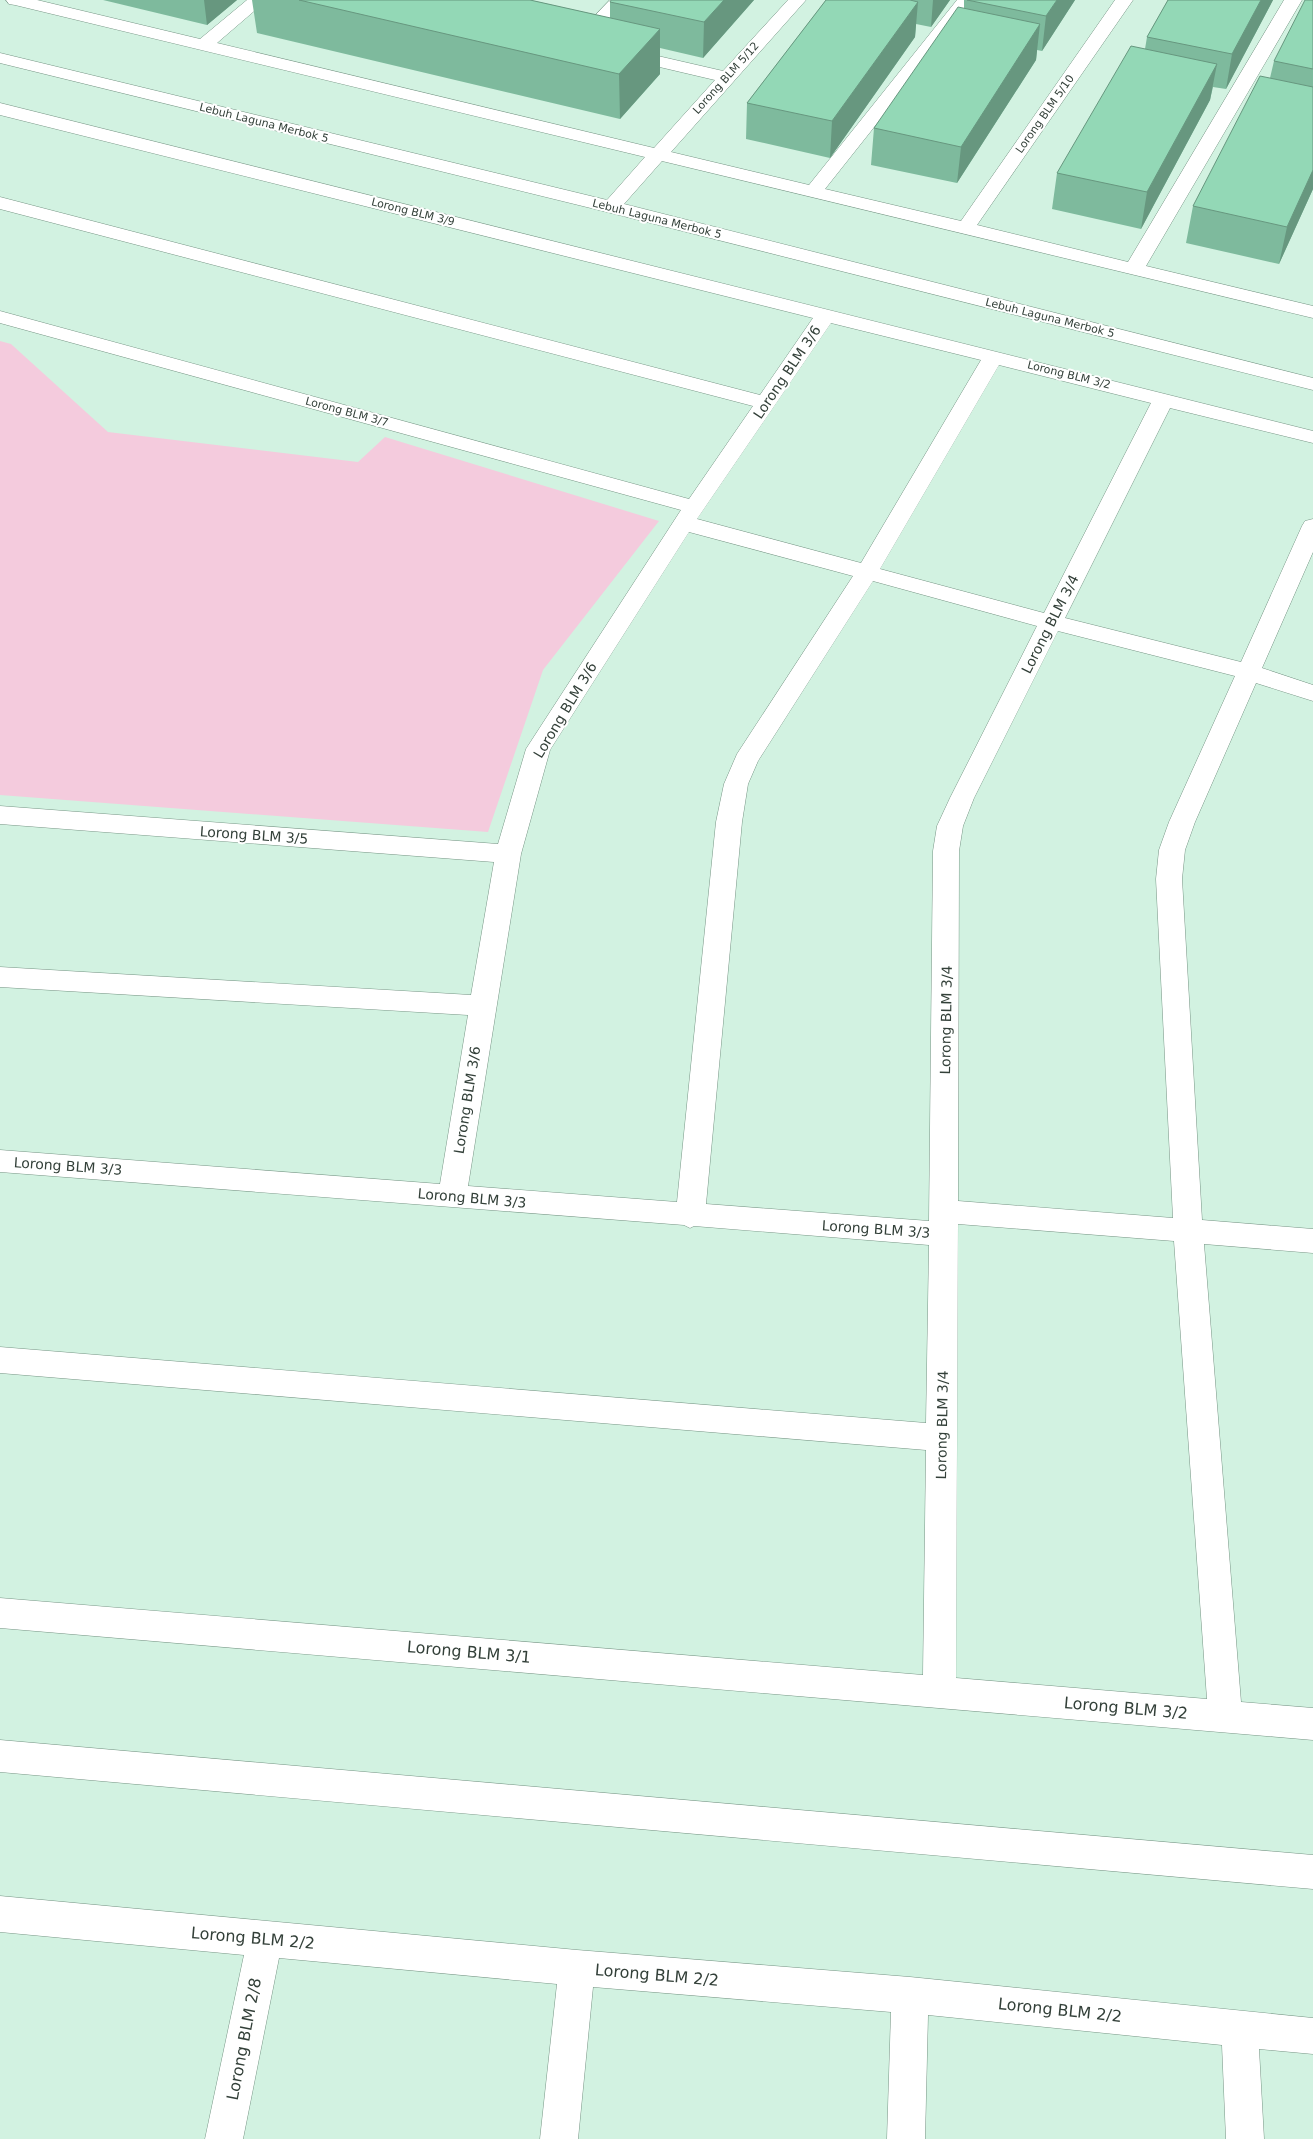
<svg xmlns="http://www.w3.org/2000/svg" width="1313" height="2139" font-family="'DejaVu Sans',sans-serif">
<rect width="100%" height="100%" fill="#d2f2e1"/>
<path fill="#f4cbdd" d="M0,341l11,3 97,88 250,30 27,-25 274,84 -116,149 -55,162 -488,-37z"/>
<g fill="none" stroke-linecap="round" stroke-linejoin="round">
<defs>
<path id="minor" d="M6,0h31l163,39 47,-39h20l-50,43 437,105 61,-68 -98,-23 -3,-4 3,-4 6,-1 100,23 65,-71h18l-135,152 138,33 148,-185h18l-150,189 136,32 154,-221h18l-156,225 151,37 156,-262h18l-156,266 167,40v12l-651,-157 -38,43 689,174v12l-706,-178 -607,-149v-10l607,147 38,-43 -630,-152 -6,-1z
M610,0h19l-44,46 -6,1 -6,-1 -3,-4 3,-4z
M0,103l1313,328v12l-143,-35 -105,210 176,44 61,-136 3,-5 8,-2v33l-51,116 51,17v16l-57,-18 -61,139 -10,28 -3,29 20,341 111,9v24l-109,-9 37,458 72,6v32l-1313,-112v-30l923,77 3,-225 -926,-77v-26l926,76 3,-178 -235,-19 -4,2 -6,-3 -684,-53v-22l440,34 28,-169 -468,-28v-20l471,28 23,-133 -494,-38v-18l498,38 28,-95 155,-239 -681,-187v-12l689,188 64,-93 -753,-197v-12l760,198 53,-77 -813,-203zM831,323l150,37 -120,203 -164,-44zM999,365l152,38 -107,210 -164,-44zM689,532l164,44 -116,178 -13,30 -8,38 -39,380 -209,-16 53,-332 29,-104zM873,581l164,45 -87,172 -13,28 -4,25 -4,370 -223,-17 36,-382 6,-38 10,-23zM1058,631l177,45 -66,146 -10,28 -3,29 17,339 -215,-17 1,-350 4,-25 11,-28zM958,1224l216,17 33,458 -251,-21z
M0,1740l1313,115v34l-1313,-117z
M0,1896l577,54 333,27 403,41v36l-54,-5 5,90h-38l-4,-94 -294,-30 -3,124h-38l4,-127 -298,-25 -15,152h-38l17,-155 -278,-26 -36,181h-38l39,-184 -244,-23z"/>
</defs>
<use href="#minor" stroke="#779585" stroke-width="1"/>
<use href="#minor" fill="#fff" fill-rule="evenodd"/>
</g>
<path fill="#7eba9d" d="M103,0h134l-30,25z
M252,0h278l80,18v-16l144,-2 -51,58 -43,-10v26l-40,45 -363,-86z
M826,0h124l-19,27 -15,-3 -1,13 -85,121 -84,-19 1,-36z
M964,0h111l-33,51 -5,-1 -1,10 -79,123 -86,-18 3,-37 90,-119z
M1168,0h105l-47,89 -13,-2 -3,13 -69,129 -89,-20 5,-36 88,-124 2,-12z
M1313,0v189l-34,75 -93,-21 7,-37 77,-128 4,-17z"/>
<path fill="#67977f" d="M204,0h33l-30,25z
M724,0h30l-51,58 1,-36z
M933,0h17l-19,27z
M1057,0h18l-33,51 4,-35z
M1261,0h12l-47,89 6,-35z
M918,2l-3,35 -85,121 2,-37z
M1040,24l-4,36 -79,123 4,-36z
M660,29v45l-40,45 -1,-45z
M1217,64l-7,36 -69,129 6,-37z
M1313,170v19l-34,75 8,-37z"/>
<path fill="#93d8b6" stroke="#67977f" d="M299,0h231l130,29 -41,45z
M611,0h113l-20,22 -94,-20z
M826,0h84l8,2 -86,119 -85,-18z
M967,0h90l-11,16z
M1168,0h93l-29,54 -85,-17z
M1305,0h8v69l-39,-8z
M958,7l82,17 -79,123 -87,-19z
M1131,46l86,18 -70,128 -90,-19z
M1260,76l53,11v83l-26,57 -94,-21z"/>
<g text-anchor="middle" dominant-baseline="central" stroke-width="4" stroke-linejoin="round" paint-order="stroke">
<g font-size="11" fill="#334039" stroke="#fff">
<text transform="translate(726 78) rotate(-48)">Lorong BLM 5/12</text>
<text transform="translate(1045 114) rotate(-55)">Lorong BLM 5/10</text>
<text transform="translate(264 123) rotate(14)">Lebuh Laguna Merbok 5</text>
<text transform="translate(413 212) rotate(14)">Lorong BLM 3/9</text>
<text transform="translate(657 219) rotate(14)">Lebuh Laguna Merbok 5</text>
<text transform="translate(1050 318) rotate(14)">Lebuh Laguna Merbok 5</text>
<text transform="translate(1069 375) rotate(14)">Lorong BLM 3/2</text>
<text transform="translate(347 412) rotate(15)">Lorong BLM 3/7</text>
</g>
<g font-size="14" fill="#334039" stroke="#fff">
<text transform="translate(787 372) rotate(-56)">Lorong BLM 3/6</text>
<text transform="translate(1050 624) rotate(-63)">Lorong BLM 3/4</text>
<text transform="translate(565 710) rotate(-59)">Lorong BLM 3/6</text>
<text transform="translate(254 835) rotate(4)">Lorong BLM 3/5</text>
<text transform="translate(946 1020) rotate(-89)">Lorong BLM 3/4</text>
<text transform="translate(467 1100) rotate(-81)">Lorong BLM 3/6</text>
<text transform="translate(68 1166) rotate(4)">Lorong BLM 3/3</text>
<text transform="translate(472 1198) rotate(5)">Lorong BLM 3/3</text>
<text transform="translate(876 1229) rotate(4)">Lorong BLM 3/3</text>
<text transform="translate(942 1425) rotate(-89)">Lorong BLM 3/4</text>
</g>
<g font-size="16" fill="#334039" stroke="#fff">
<text transform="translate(469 1652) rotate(5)">Lorong BLM 3/1</text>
<text transform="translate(1126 1708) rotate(5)">Lorong BLM 3/2</text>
<text transform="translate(253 1938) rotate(5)">Lorong BLM 2/2</text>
<text transform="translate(657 1975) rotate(5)">Lorong BLM 2/2</text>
<text transform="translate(1060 2010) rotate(6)">Lorong BLM 2/2</text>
<text transform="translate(244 2039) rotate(-79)">Lorong BLM 2/8</text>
</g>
</g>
</svg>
